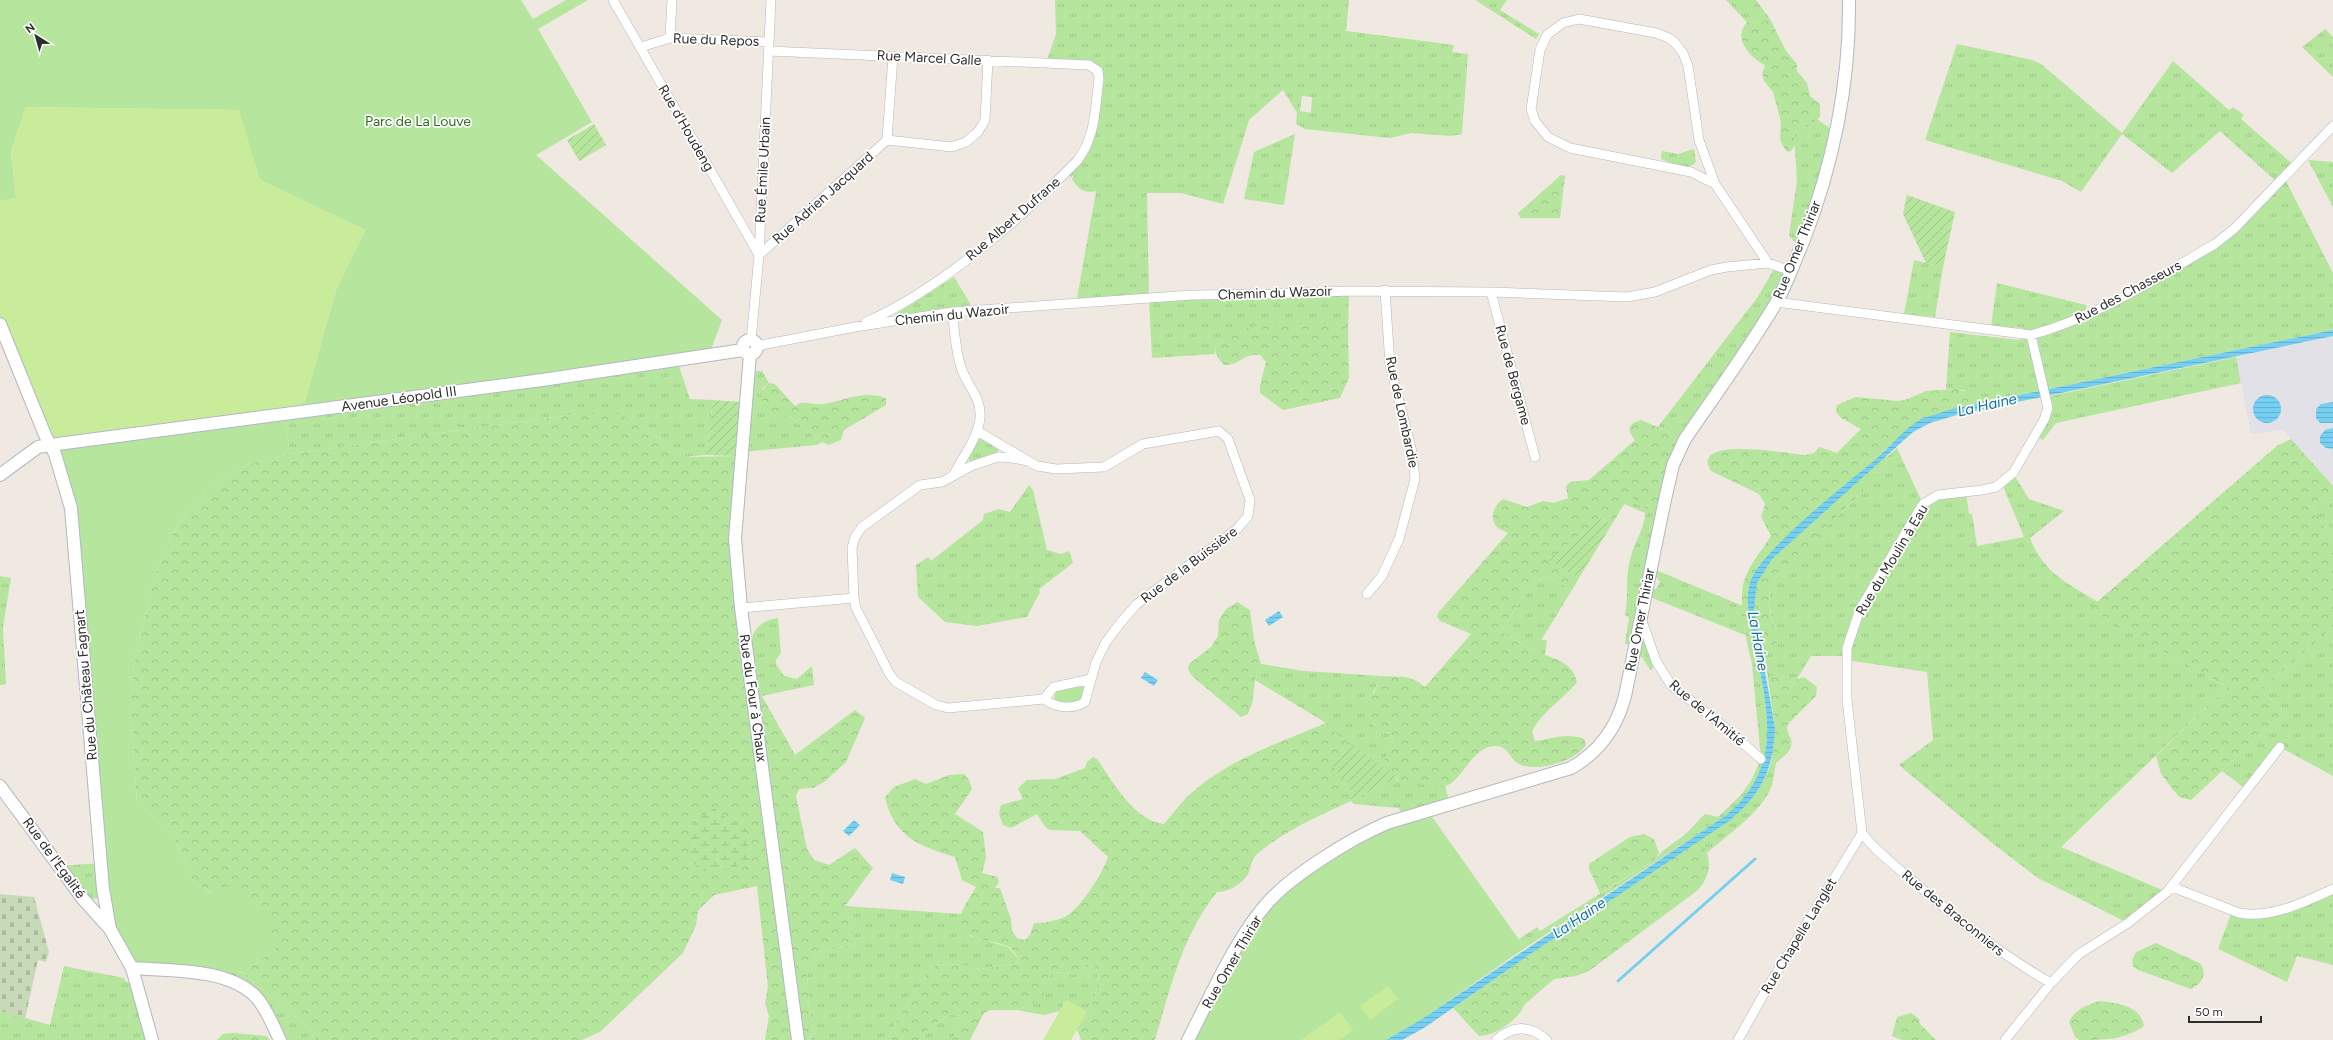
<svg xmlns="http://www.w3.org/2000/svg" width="2333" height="1040" font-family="Figtree,sans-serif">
<defs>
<pattern id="grass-tufts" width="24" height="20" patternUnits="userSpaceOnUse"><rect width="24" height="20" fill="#b6e59e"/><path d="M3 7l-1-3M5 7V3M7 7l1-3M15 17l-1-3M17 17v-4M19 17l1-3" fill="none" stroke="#9dc588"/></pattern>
<pattern id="forest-crowns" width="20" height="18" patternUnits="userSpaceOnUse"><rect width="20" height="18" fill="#b6e59e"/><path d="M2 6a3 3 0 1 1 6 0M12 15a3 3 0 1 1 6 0" fill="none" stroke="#9dc588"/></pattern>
<pattern id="wetland-marsh" width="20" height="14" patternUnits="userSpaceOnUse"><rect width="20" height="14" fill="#b6e59e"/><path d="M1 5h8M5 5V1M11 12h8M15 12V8" fill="none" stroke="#9dc588"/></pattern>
<pattern id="cemetery-stones" width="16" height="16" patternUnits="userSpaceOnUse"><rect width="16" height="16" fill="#c8d9b8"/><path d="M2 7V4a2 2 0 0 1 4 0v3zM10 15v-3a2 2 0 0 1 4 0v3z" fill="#acbb9e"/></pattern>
<pattern id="garden-furrows" width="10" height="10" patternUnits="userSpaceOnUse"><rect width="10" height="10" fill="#b6e59e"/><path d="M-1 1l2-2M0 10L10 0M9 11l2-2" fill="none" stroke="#9dc588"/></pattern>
<pattern id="water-rules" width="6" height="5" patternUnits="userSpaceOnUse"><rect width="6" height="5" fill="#75cff0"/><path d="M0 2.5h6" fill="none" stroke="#66b2ce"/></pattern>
</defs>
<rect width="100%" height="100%" fill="#efe9e1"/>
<path fill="#e3e1e8" d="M2333,336v150l-50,-56 -32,4 -15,-77z"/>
<path fill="url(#grass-tufts)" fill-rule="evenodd" d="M1055,0h294l-3,31 108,14 -2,7 16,2 -6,80 -11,2 -40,-3 -21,5 -85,-9 -9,-5 1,-11 -14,-23 -34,30 -26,84 -42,-11h-34l2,105 200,-7 -1,38 -7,-5 -125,19 -1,11 -63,4 -3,-59 -73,5 20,-113c-11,3 -18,-2 -24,-12l3,-5 -4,3 -4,-5 17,-20 15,-73 -4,-11 -49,-5 10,-29zM1302,96l10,1 -1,16 -11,-2z
M1475,0h32l-7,10 39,24 -3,5z
M1726,0h30l14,19 -10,4 -13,-1z
M2325,29l8,8v40l-31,-30z
M1957,44l75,16 9,4 81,69 51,-72 56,49 4,-3 11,8 -3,4 54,47 -11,11 49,96v57l-362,75 2,-5 -10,-10 -17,-1 4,-57 69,8 12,-5 -9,-7 -31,-2 6,-43 89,22 1,11 129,-72 62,-61 -58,-52 -48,42 -50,-39 -41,58 -19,-11 -137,-41z
M1816,118l20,15 -39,109 -4,-1 -4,-6 8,-54 -3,-47z
M1295,134l-11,71 -40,-6 10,-47z
M1694,149l2,13c-9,11 -24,1 -35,-3l1,-8 16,3z
M2308,160l25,2v45z
M1914,260l29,7 -8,50 -31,-3z
M1776,266l15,5 -106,168 -27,-12 99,-129z
M954,277l17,28 -76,11 2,-3z
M2236,357l5,26 -185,40 -13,17 -8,-4 9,-16 2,-23z
M677,360l13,39 23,1 -7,55 -22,2 -41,-29 -24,-13 -42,-1 -287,40 -6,-39z
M749,371h13l7,12 -7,6 17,29 11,-1 32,25 -5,3 -76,7z
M981,438l17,11v4l-28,9 -2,-4 9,-16z
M1897,448l26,56 4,-3 39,-9 3,22h3l5,32 47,-9 -22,-53 11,-11 16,26 35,12 -34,27c15,37 37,44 68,64l-8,7 137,78 -166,160 106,45 -39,31 -90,-45 -46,-35 -93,-78 34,-25 -6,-68 -81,-12v-4h-35l-14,23 -8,9 -18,-12 -3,3 -5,-31h6l7,-17c-6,-16 -10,-35 -3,-51l90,-89v-12l8,-7 7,1 6,-4 3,-12z
M1029,485l4,5 14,60 14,4 8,-3 4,12 -34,26 1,3 -13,25 -50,9 -32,-4 -27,-25 -2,-32 12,-8 3,4 52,-41 1,-6 15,-5 11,3z
M2333,489v49l-21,-29 4,-7z
M1631,492l32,18 -12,58 92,38 2,29 -100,-40 -4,23 15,43 -5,10 -9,-14 -9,-2 2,-7 -10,-5 4,-26 -4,-2c4,-19 0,-35 5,-55 3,-16 15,-31 15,-47l-21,-9zM1649,575l8,3 3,4 -4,7 -9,-1z
M0,576l11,2 -8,49 3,57 -6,1z
M1546,576l26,14 -38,62 -33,-21 30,-47z
M778,618l3,35 -5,7v4l8,12 13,3 15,-13 2,19 -52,11 -11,-55c3,-14 13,-21 27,-23z
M2333,627v149l-53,-29 -33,43 -25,-19 58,-54 2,-8 -21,-19z
M1747,643l8,3c12,67 30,121 -30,170l-200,132 -6,-9 18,-12 3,4 114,-71c8,-10 19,-16 29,-24 8,-6 14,-15 22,-22l13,3 22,-21 11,-15 10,-22 -9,-95z
M1261,664l43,7 77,5 -8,17 10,39 8,1c5,13 -3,22 -11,33l-43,-31 -11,-12 -71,-43z
M1771,762l5,1c-2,9 -2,19 -6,27 -12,25 -43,45 -63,63l-4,-10h-8c33,-22 65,-41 76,-81z
M1396,778l3,3 46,5 5,19 -46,13 -5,-10 -45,-4 -3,-3z
M101,863l-2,35 -10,1 -30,-33z
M2326,892l7,2v71l-36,-9 -10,26 -69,-33 14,-38 17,4z
M845,906l116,8v5l9,17 38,11 11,12 -5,5 -40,6 -8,-5 -30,-1 -32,45 -18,31h-70l-7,-30 -2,-42 11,-16 38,-8z
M1088,964l8,3c5,25 -6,44 -18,65l-2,-2 11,-18 -21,-12 -6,11 -16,4 -28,-5 16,-6 10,-21 10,-10 12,-1 9,3z
M64,966l60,12 1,3 5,2 22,57h-152v-29l50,14z
M232,970l11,3 65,54 8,13h-36l-15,-30 -47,-34z
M951,1014l7,2 3,5 -9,19h-32l10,-13z"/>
<path fill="url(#forest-crowns)" d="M1770,19l16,32 11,13v7l10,12 3,13 10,8v13l-26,17 1,11 -4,6 -4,1 -3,-4 -4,-9 1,-17 -8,-30 -9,-11 -2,-8 3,-8c-15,-7 -33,-27 -18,-43l13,1z
M1561,175l4,1 -5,42h-40l-2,-5z
M1261,324h80l7,5 1,49 -9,20 -57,12 -23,-17v-7l6,-24 -6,-7c-19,-2 -19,11 -36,10 -9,-9 -11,-17 -5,-28z
M769,383l6,1 20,22 5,-3c8,-1 16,2 24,1 21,-4 41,-14 62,-6v7l-42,25 -3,10 -12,5 -7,-3 -32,-25 -11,1 -13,-7 -6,-18z
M1957,389l14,5 2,6 -2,5 -19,4 -43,18 -27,26 5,4 -3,12 -6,4 -7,-1 -8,7v12l-90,89c-5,13 -5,29 0,43 2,5 6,12 4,18 -4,12 -23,7 -30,2 -3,-19 -8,-43 -3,-62 5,-16 18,-31 27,-45l-10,-19 4,-13 -6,-10 -48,-23c-23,-36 80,-17 93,-16l10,-2 5,-6 18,6 24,-24 -20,-11 -5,-6 1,-7 19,-8 42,4 7,-1 21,-9z
M577,414h42l24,14 41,29 56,-1 -5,83 10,69 17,88 33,59 60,-45 10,8 -19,44 -22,20 -11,6 -14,1 -3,7 11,53 7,11 15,5 26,-17 18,20 -28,38 11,38 -38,8 -11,16 2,42 7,30h-51l4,-24 -4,-13 3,-16 -11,-101 -43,9 -16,16 -2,14 -13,28 -83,79 -18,8h-266l-8,-13 -65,-54 33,-25 -63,-55 -19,-10 -21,-49 -36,-31c-3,-46 -8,-93 -3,-139 2,-16 8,-32 11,-48 15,-63 31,-109 90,-145 16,-10 37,-13 55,-17z
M1641,420l44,19 -22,71 -15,-1 -12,-5 -5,-11 -19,31 -12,-6 -51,42 30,18 -7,12 -26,-14 -15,8 -30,47 33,21 7,-12h6l-2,15c15,5 28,10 32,27 -13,17 -36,30 -45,50l3,9c17,-2 32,-9 49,-2l2,5c-8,17 -52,30 -69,19 -7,-6 -10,-17 -21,-17 -21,-1 -31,28 -46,38 -8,6 -40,-2 -51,-3l-5,-7 -14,-8c7,-11 16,-20 11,-33 -16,-2 -20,-7 -25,-21l15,-36c20,2 27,-3 44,11l46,-53 -31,-13 -3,-4 1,-4 70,-80c-3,-2 -9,-4 -11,-6 -9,-9 -2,-23 6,-28l24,8 16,-6 11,2 14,-5 -2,-12 4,-4 19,-2 46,-40c-8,-10 -8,-16 6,-20z
M2291,439l42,47v3l-17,13 -4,7 21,29v89l-72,63 21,19 -2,8 -89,83 -12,-3 -18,-23 -5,-18 71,-69 -138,-78 189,-164z
M1237,602l13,8 4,30 7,24 -6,16 -3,24 -4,10 -7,3 -49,-41 -4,-7 1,-5 22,-17 7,-11 1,-16 7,-11z
M1782,675l7,13 8,-9 7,-2 13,10 -1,9 -28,28c-2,5 0,8 2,13 6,12 -6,19 -14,26l-5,-1 4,-34 -7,-49 3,-3z
M1326,723l11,12 16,11 -6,6 -5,2 11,36 -2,11c-32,15 -68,30 -95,54 -5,4 -5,13 -8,19 -6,10 -19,18 -31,18 -34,42 -47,97 -62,148h-74l-3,-8c12,-21 23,-40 18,-65l-8,-3 -15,11 -9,-3 -12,1 -10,10 2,11 -12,10 -16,6h-26l-6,3 -14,27h-18l9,-19 -3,-5 -7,-2 -21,13 -10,13h-34l18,-31 32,-45 30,1 8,5 40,-6 5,-5c-3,-4 -6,-9 -10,-12 -13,-8 -55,-5 -48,-32 3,-10 10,-19 15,-28l-14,-7 -7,-23c-36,-11 -61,-20 -70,-60l9,-10 21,-8 11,5 23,-9 15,-1 5,6 3,9 -17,25 28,18 3,25 -4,16 15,4 2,5 -4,6h5l11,31 1,12 5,7 8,2 5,-5 4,-12c10,0 21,-2 31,-6 15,-8 38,-44 43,-60l-28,-26 -30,-1 -4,-2 -9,-14 -26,14 -8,-3 -4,-11 2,-9 22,-6 -5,-11 9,-8 28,-1 30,-11 2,-6 6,-5 5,3c15,23 37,61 66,64 10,-11 19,-25 31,-34 37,-32 86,-48 131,-67z
M1644,834l10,5 5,14 -5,7 -54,33 -11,-24v-5l41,-27z
M1695,843h8c9,18 8,32 -5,47l-109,81 -13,5 -22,3 -30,26c-4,14 -31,32 -45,31l-26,-28 79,-55z
M2156,943l45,21c6,11 1,19 -10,25l-53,-19 -5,-4 -1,-6 4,-8z
M2099,1001c18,2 41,4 45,25 -20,14 -39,14 -65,14l-4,-3 -6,-15c6,-13 17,-16 30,-21z
M1911,1013l8,6 1,5 16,16h-34l-10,-4 5,-19z
M234,1033l32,3 4,4h-53l6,-6z"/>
<path fill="url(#wetland-marsh)" d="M714,808l17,14 11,4 5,4 -2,8c5,7 5,14 6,22l-3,3 -25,8h-22c-23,-19 -13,-51 13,-63z"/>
<path fill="url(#cemetery-stones)" d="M0,894l34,3 15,55 -3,10 -8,-2 -13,59 -25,-8z"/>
<path fill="#b6e59e" d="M0,0h521l12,19 33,-19h22l-50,29 54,93 -56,33 186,165 -10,27 1,7 -411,58 34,-122 29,-60 -105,-50 -22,-70 -212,-3 -15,44 5,47 -16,3z
M284,415l6,39c-18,4 -39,7 -55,17 -59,36 -75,82 -90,145 -3,16 -9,32 -11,48 -5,46 0,93 3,139l36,31 21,49 18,10 13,-7 19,6 22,23 10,33 -33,25 -11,-3 -14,6 -86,-8 -22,-39 -39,-421 -17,-63z
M1082,685l4,3 -4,13 -20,3 -8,-5 2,-9z
M1428,811l97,137 -103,71 -36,21h-198l72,-128 84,-66z"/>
<path fill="url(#garden-furrows)" d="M594,124l12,21 -27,16 -12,-21z
M1907,195l48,17 -12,55 -17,-4 -23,-49z
M713,400l27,2 -5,54 -29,-1z
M1600,518l12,6 -33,54 -31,-18z
M1353,746l41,28 2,4 -45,23c3,-25 -14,-20 -19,-38z"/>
<path fill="#c9ec9a" d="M26,107l213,3 21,70 105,50 -29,60 -34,122 -248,33 -54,-121v-123l16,-3 -5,-47z
M1388,986l10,13 -28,21 -10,-14z
M1066,1000l21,12 -16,28h-28z
M1340,1012l13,18 -14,10h-38z"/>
<path fill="url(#water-rules)" d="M2333,330v6l-373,78 -30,9 -17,9 -141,127 -15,24 -3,26 21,119c-2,42 -13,66 -46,93l-197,132 -108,75 -22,12h-16l36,-21 303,-203c62,-51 41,-110 28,-179 -3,-17 -8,-36 -3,-54 7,-30 99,-101 126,-124 11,-10 22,-22 33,-32l12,-8 31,-10z
M2253 409a14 14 0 1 1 28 0a14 14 0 1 1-28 0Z
M2333,402v21h-13l-4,-5v-9l5,-5z
M2333,428v21l-7,-1 -6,-5v-7l5,-6z
M1279,611l4,6 -14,9 -4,-6z
M1145,672l13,8 -4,6 -13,-8z
M854,820l6,5 -11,11 -6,-5z
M892,873l13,4 -2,7 -13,-4z"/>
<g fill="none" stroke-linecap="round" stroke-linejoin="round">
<path stroke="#75cff0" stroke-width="3" d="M1618,981l137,-122"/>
<defs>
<path id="minor" d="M613,0l146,255
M670,38l2,-38
M641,47l29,-9 99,4
M769,51l320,14 9,6 1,8c-4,29 -3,58 -22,82 -54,56 -139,130 -211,161
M887,140l65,7 14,-5 12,-10 7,-12 3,-60
M887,140l6,-84
M1715,184l-24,-12 -121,-24 -22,-11 -13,-16 -4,-12 9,-59 7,-15 16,-12 16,-4 77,14 13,5 6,5 8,10 5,13 11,74 16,44 53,79
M759,255l128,-115
M1491,292l44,165
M1776,302l255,33c67,-18 125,-57 184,-91l19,-15 99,-103
M952,312c3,18 3,38 9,55 5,18 21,30 19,51 -2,20 -18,40 -27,58
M751,341l8,-86 12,-255
M756,346l99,-19 97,-15 240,-17 79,-1 78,-3 142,1 136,5 28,-5 56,-22 16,-3 41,-4 23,8
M977,431l60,35 19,3 48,-2 39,-23 76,-13 9,8 22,61 -2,16 -11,13 -100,75 -16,18 -15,20 -10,20 -11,40c-13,8 -29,6 -41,-3l-96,9 -12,-3 -40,-23 -6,-7 -34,-67 -2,-10 -2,-50 3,-11 7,-10 58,-42 22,-3 29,-16 27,-9 14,1 16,3
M1367,594l15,-18 17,-37 16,-60 -3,-27 -22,-87 -5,-75
M741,608l113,-10
M1641,618l15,43 15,24 57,45 33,29
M1044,699l10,-12 37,-8
M1862,833l-15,-133v-52l13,-39 63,-105 15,-9 44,-5 14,-3 17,-14 31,-53 4,-12 -17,-73
M1862,833c14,19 34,33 51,48 45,39 87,73 138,102
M2172,887l67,26c31,6 66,-11 94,-24
M1496,1040c17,-15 34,-15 51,0
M1738,1040l31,-55 93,-152
M2005,1040l46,-57 28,-29 49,-31 39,-31 113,-145"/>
<path id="tertiary" d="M0,324l45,111 10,19 16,54 32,381 7,40
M743 347a7 7 0 1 1 14 0a7 7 0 1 1-14 0Z
M750,354l-15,185 6,69 57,432
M0,475l38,-28 12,-2 492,-65 201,-30
M0,786l83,113 27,30 22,39 20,72
M132,968c39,3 96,0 124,29 11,12 17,29 24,43
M1188,1040c23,-44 48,-103 81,-139 26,-28 83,-63 118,-78l184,-55c28,-16 46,-41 54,-72l39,-192 9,-39 12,-26c31,-45 63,-89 91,-136 11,-19 18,-41 27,-61 30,-77 47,-159 46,-242"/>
</defs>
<use href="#minor" stroke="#b4b7c1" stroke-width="10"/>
<use href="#tertiary" stroke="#b4b7c1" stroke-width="14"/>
<use href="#minor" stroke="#fff" stroke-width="9"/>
<use href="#tertiary" stroke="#fff" stroke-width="12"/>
</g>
<g text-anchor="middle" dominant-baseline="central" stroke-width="3.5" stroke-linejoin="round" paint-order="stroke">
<g font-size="14" fill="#2e2e2e" stroke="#fff">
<text transform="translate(716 40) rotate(2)">Rue du Repos</text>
<text transform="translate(929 58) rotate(3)">Rue Marcel Galle</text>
<text transform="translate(686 128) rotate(60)">Rue d'Houdeng</text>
<text transform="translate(763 170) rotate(-87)">Rue Émile Urbain</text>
<text transform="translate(823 198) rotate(-42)">Rue Adrien Jacquard</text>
<text transform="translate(1013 219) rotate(-41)">Rue Albert Dufrane</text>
<text transform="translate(1797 250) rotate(-68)">Rue Omer Thiriar</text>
<text transform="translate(2128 292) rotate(-28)">Rue des Chasseurs</text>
<text transform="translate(1275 293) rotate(-2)">Chemin du Wazoir</text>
<text transform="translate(952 315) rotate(-6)">Chemin du Wazoir</text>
<text transform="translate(1513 375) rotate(75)">Rue de Bergame</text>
<text transform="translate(399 399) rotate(-8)">Avenue Léopold III</text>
<text transform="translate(1402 412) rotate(78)">Rue de Lombardie</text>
<text transform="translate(1892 560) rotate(-59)">Rue du Moulin à Eau</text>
<text transform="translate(1189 565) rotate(-37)">Rue de la Buissière</text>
<text transform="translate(1640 620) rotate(-79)">Rue Omer Thiriar</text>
<text transform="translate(86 685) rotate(-95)">Rue du Château Fagnart</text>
<text transform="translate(753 698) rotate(82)">Rue du Four à Chaux</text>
<text transform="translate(1707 713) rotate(40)">Rue de l'Amitié</text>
<text transform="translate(54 858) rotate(54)">Rue de l'Egalité</text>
<text transform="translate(1953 913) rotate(39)">Rue des Braconniers</text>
<text transform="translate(1799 936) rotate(-59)">Rue Chapelle Langlet</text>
<text transform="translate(1232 962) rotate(-60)">Rue Omer Thiriar</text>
</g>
<g font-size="14" fill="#2c6e1b" stroke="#fff">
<text x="418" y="121">Parc de La Louve</text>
</g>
<g font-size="15" font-style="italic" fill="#0d6fa3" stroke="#fff">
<text transform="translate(1987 405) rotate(-13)">La Haine</text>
<text transform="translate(1758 641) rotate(80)">La Haine</text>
<text transform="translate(1579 918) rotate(-34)">La Haine</text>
</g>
</g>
<g transform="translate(36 36) rotate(323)" stroke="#ffffff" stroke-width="3" paint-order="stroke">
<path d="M0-3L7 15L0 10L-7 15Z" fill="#2e2e2e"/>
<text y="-6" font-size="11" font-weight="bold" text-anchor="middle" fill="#2e2e2e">N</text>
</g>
<path d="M2189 1016v6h72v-6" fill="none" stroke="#2e2e2e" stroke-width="2"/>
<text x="2195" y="1016" font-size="12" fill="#2e2e2e" stroke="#ffffff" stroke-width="3" paint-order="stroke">50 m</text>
</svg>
